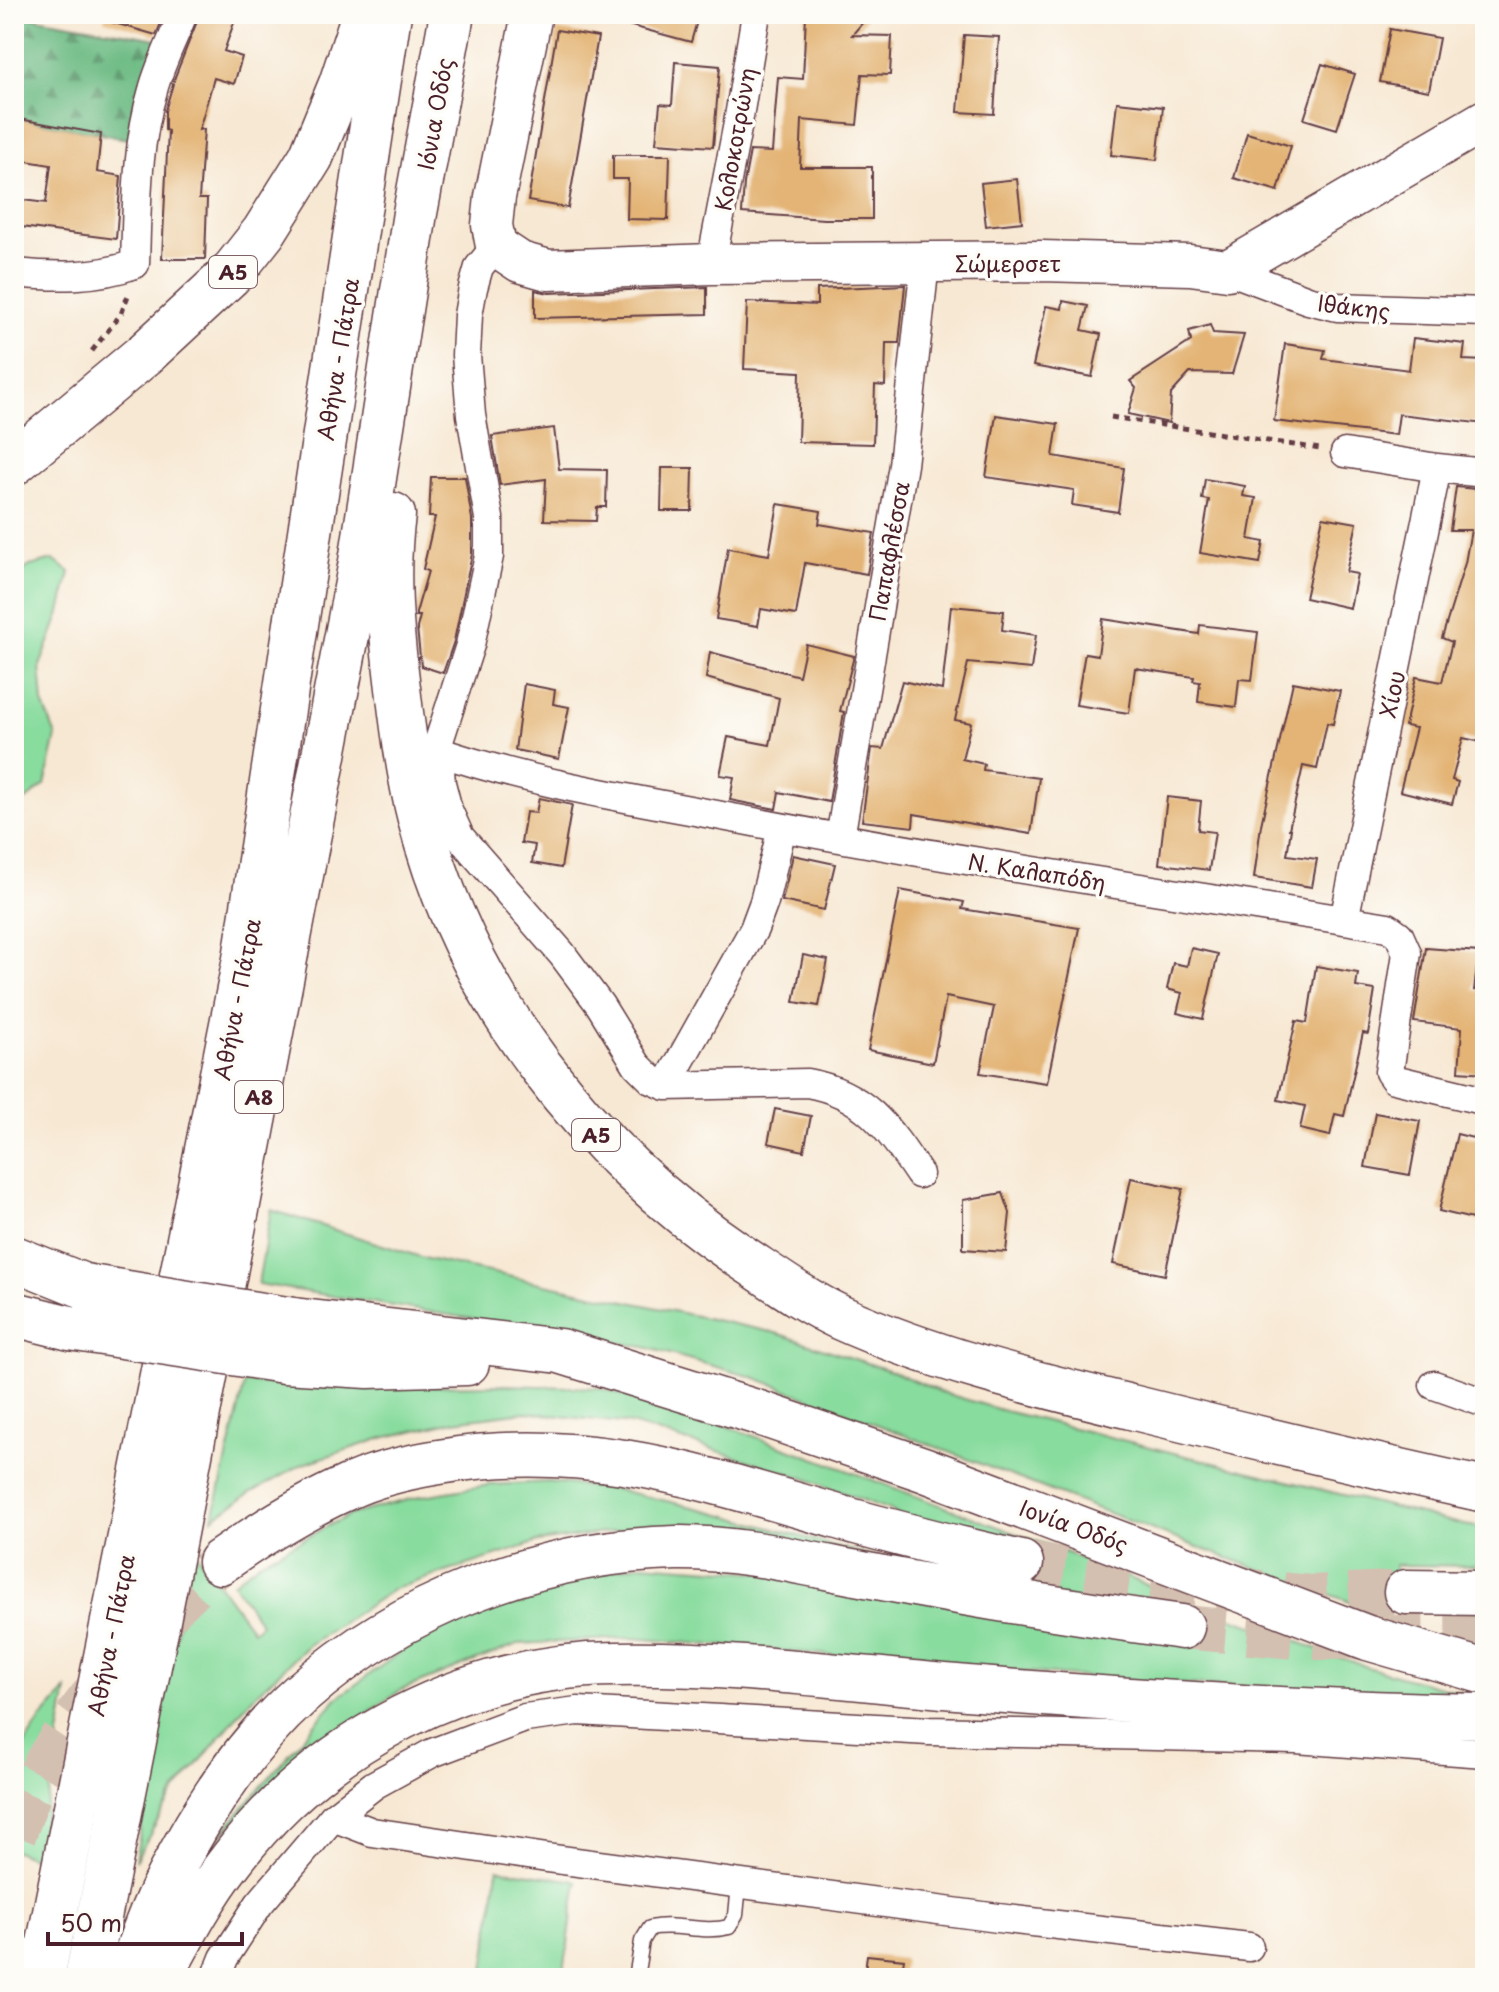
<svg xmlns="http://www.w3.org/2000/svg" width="1499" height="1992" font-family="'Playpen Sans',sans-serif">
<defs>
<pattern id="forest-firs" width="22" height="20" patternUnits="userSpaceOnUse" patternTransform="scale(2)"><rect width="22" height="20" fill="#6ebc85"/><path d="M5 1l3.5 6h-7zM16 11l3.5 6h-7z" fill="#5c986d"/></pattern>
</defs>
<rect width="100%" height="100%" fill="#fdfcf7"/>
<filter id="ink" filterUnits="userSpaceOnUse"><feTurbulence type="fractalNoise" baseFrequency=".0125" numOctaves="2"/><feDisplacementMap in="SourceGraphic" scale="16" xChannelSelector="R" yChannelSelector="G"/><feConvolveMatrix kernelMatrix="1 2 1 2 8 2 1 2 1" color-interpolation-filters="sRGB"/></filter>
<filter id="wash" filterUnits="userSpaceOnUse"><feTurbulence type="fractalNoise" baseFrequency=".006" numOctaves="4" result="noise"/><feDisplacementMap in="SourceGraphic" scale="32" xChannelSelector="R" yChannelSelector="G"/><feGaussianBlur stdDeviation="1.8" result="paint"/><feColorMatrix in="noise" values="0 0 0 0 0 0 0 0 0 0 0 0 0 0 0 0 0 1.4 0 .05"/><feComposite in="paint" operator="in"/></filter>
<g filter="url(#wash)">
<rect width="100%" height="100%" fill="#f7e8d3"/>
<path fill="#88dc9e" stroke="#697e64" stroke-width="2" d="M53,560l17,12 -11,44 -19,50 3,37 13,33 -11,49 -24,19 -7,-2v-225l16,-11z
M271,1210l156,49 349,74 118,39 47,20 60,18 463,115 21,3v38l-90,-1 -4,49 -35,-10 -156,-56 -444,-170 -111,-31 -387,-63z
M245,1382l64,5 197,-2 94,3 110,32 112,41 222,83 161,64 165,60 115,31 -341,-17 -513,-44 -113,6 -117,46 -79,55 -107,96 121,-142 89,-65 94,-46 123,-24 382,27 -134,-81 -89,-33 -170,-53 -106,-12 -71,9 -71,17 -80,26 -54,30 -36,24z
M549,1482l65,7 100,23 174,49 -153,-24 -104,-8 -93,13 -144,47 -86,56 -57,54 -80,98 -36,64 57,-313 61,83 8,-7 -28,-41 26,-21 90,-47 74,-19 67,-11z
M67,1690l-30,170 -23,-10v-89l27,-42z
M498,1869l79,12 -14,97h-80z"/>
<path fill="url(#forest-firs)" stroke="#5c6e58" stroke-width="2" d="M14,14l149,26 -29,100 -120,-22z"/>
<g id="blocks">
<path fill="#e3b475" d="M105,14h60l-9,21 -52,-15z
M200,14h37l-13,37 18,6 -8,27 -20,-6 -15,52 5,-1 -5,70h8l-2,60h-43l6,-128 -3,-1v-19l10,-34z
M614,14h85l-8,28 -78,-21z
M806,14h64l-18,21 40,1 -2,39 -28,-1 -5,51 -55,-5 -2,47h72v52h-48l-82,-6 2,-30 6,-32 22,1 6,-75 25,2z
M1390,29l49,9 -10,53 -49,-9z
M557,30l41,7 -30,171 -40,-7z
M964,35l35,2 -5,77 -36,-2z
M675,62l45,4 -7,81 -57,-4 4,-39 12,1z
M1322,64l33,10 -18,55 -33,-10z
M1117,102l46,5 -6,53 -46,-5z
M14,118l87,16 -4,38 24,4 -5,63 -102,-13v-27l32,4 5,-38 -37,-6z
M1247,133l44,13 -13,45 -44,-13z
M613,155h57l-2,65 -41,-1 1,-40h-15z
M1017,179l5,43 -36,4 -5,-43z
M905,285l-6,58h-13l-1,43 -10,-1 -2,59 -75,-2 2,-70 -56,-3 3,-67 70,3v-16z
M707,287v27l-172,4v-28l14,3z
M1063,301l25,5 -6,24 19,4 -9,43 -59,-11 13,-60 16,3z
M1210,325l3,8 31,2 -12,39 -42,-1 -19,21 -2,29 -41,-9 8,-26 -6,-7 61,-40 -2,-10z
M1413,338l52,6 -2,16 22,1v63l-86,-10 -3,21 -122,-14 11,-77 40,6 -2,9 86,11z
M996,415l62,9 -5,32 71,12 -6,44 -46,-7 2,-15 -88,-13z
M554,428l5,41 48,1 -1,37h-9l-1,14 -52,-1 2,-41 -46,6 -8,-49z
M662,468h31l-1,43h-31z
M431,477h34l7,42v35l-18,87 -11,32 -22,-7 -4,-38 3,-12h-4v-3l12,-42 -5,-2 12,-52h-6z
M1205,479l40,7 -2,10 13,2 -7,41 15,3 -4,21 -60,-10 9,-53 -7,-1z
M1456,487l29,3v236l-4,16 -18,-4 -11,42 6,2 -6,22 -52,-13 16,-63 -11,-2 11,-49 26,5 10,-40 -10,-4 23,-75 6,-33h-21z
M778,504l43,7 -2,13 55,9 -7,41 -62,-11 -9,52 -35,-6 -3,17 -42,-7 12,-71 41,7z
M1323,517l34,6 -11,49 11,2 -7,34 -45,-10z
M951,606l53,5 -2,19 34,5 -5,34 -63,-6 -13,57 16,3 -9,36 22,5 -1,6 56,8 -8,56 -117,-20 -1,13 -51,-6 10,-73 11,1 19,-68 40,9z
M1103,619l96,15 1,-9 58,7 -6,48 -13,-1 -3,28 -38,-5 2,-20 -7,-1 1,-4 -59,-9 -6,45 -53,-8 9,-52 13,2z
M806,644l48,12 -14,55 4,1 -15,90 -50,-10 -3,17 -46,-9 4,-23 -14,-2 8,-38 42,8 9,-47 -73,-20 4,-26 89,24z
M1293,682l47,9 -7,33 -6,-1 -10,46 -14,-3 -14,63h2l-4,26 30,4 -5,28 -58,-9 7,-53z
M524,684l31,6 -2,14 16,3 -10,52 -44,-9z
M1167,797l34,4 -3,29 17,2 -6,38 -50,-6z
M539,798l33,7 -11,63 -29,-5 3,-18 -14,-2 5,-31 10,1z
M793,855l42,9 -11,46 -42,-9z
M900,890l64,12 -2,7 117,19 -32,155 -67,-10 14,-66 -48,-10 -13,66 -65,-13z
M1191,948l27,6 -15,65 -26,-6 5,-20 -15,-4 6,-26 14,3z
M1426,948l53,4 -5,38 11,1v82l-26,-2 3,-43 -48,-6z
M803,955l25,5 -9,46 -25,-4z
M1316,966l42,7 -2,14 19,3 -7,44 -5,-1 -19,83 -9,-2 -5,22 -30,-7 5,-23 -27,-6 18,-79 11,2z
M775,1109l36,7 -7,35 -36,-8z
M1375,1113l45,8 -10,54 -45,-8z
M1457,1134l28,7v81l-46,-11z
M1131,1178l52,11 -18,86 -52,-11z
M1003,1193l7,20 -4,39 -43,-3v-49z
M867,1955l37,4 -3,19h-37z"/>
</g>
</g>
<g filter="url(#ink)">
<use href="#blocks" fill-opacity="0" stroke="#643d44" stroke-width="2"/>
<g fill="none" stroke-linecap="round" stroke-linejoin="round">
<path stroke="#d4c0b1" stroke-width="44" stroke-dasharray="44 22" stroke-linecap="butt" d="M1021,1563l135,19 154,15 96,-5
M1182,1627l124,11 179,-2
M14,1835c7,-17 12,-36 21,-52 37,-76 122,-164 185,-221"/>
<defs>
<path id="lane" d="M636,1978l6,-37 8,-13c26,-6 52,6 79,-1l7,-12 3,-30"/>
<path id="street" d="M496,246l-17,21 -6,21 -5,27 -2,40 5,60 18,103v38l-19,89 -32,99 3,39 7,27 12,27 102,117 38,51 37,60 15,15 14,6 141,-3c58,10 81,45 112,91
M711,264l27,-141 18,-109
M1228,270l80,30 29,7 148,5
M14,273c41,4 82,5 121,-9 2,-58 1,-117 18,-174 7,-26 20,-51 30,-76
M1345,453l92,15 48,5
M437,751c97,33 201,49 301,68 216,42 433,73 650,108l11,8 8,18 -18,119 5,7 91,22
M840,838l63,-373 22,-202
M1344,920l93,-452
M666,1086l88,-157 10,-27 18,-74
M1434,1385l51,18
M333,1817l39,15 175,26 451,60 251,29
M216,1978l8,-20 35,-54 74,-87 41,-32 58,-32 93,-35 53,-7 351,20 367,8 189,14"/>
<path id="secondary" d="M532,14l-37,183 -3,28 4,21 24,16 28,8 163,-6 331,-3 148,4 38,5 257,-150"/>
<path id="highway" d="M14,463l131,-109 85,-79 34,-43 47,-75 30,-73 23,-70
M393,515c-8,58 -2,116 5,173 5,44 11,89 22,131 46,179 169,335 320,437 32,21 65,45 99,61 93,42 193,66 292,90 117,29 235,57 354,83
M14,1258l70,28
M14,1314l56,14
M293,1320l267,31 199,62 164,56 445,169 117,34
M284,1361l84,5 99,-3
M220,1562c40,-28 81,-54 126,-74 29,-14 62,-21 93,-26 147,-25 260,15 399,55 61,17 122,32 183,46
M1406,1592l79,1
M42,1978l203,-1019 144,-945
M87,1978l79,-398 195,-1018 54,-349 37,-199
M130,1978c11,-47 32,-92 56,-134 30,-54 68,-108 115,-150 101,-90 240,-143 375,-146 69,-1 139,18 207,30 99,19 199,35 299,49
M160,1978c22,-41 43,-82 72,-119 89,-118 236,-194 384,-195 117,-2 234,14 351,24 172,14 345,25 518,28"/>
</defs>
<use href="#lane" stroke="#643d44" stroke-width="17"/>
<use href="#street" stroke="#643d44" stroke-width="31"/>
<use href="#secondary" stroke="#643d44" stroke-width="43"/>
<use href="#highway" stroke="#643d44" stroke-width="47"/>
<path stroke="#643d44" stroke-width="5" stroke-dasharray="6 6" stroke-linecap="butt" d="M92,351l29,-37 8,-21
M1111,417l209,32"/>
<use href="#lane" stroke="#fff" stroke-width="14"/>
<use href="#street" stroke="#fff" stroke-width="28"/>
<use href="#secondary" stroke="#fff" stroke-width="40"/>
<use href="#highway" stroke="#fff" stroke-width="44"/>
<defs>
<path id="highway-bridge" d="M84,1286l209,34
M70,1328l214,33"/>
</defs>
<use href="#highway-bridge" stroke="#643d44" stroke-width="47" stroke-linecap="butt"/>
<use href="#highway-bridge" stroke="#fff" stroke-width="44"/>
</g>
</g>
<g text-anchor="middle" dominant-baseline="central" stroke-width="7" stroke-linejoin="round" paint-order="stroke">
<g fill="#fdfcf7" stroke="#806168" stroke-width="2">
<rect x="209" y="256" width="48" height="32" rx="6"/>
<rect x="235" y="1081" width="48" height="32" rx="6"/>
<rect x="572" y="1119" width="48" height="32" rx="6"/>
</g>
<g font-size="20" font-weight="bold" fill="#4a1f2b">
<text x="233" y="272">Α5</text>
<text x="259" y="1097">Α8</text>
<text x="596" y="1135">Α5</text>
</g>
<g font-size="22" fill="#4a1f2b" stroke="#fdfcf7">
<text transform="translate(434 114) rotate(-80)">Ιόνια Οδός</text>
<text transform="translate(734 139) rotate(-80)">Κολοκοτρώνη</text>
<text x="1008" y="262">Σώμερσετ</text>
<text transform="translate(1354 306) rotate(7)">Ιθάκης</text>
<text transform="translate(337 359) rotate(-81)">Αθήνα - Πάτρα</text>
<text transform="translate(888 551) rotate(-80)">Παπαφλέσσα</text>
<text transform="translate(1391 694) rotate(-78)">Χίου</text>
<text transform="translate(1037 871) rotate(9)">Ν. Καλαπόδη</text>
<text transform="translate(236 999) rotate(-79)">Αθήνα - Πάτρα</text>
<text transform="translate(1074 1525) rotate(20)">Ιονία Οδός</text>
<text transform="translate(110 1635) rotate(-79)">Αθήνα - Πάτρα</text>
</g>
</g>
<rect width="1499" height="1992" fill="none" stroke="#fdfcf7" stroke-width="48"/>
<path d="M48 1932v12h194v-12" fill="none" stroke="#4a1f2b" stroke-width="4"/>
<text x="60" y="1932" font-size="24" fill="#4a1f2b" stroke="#fdfcf7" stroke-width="6" paint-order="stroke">50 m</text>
</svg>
